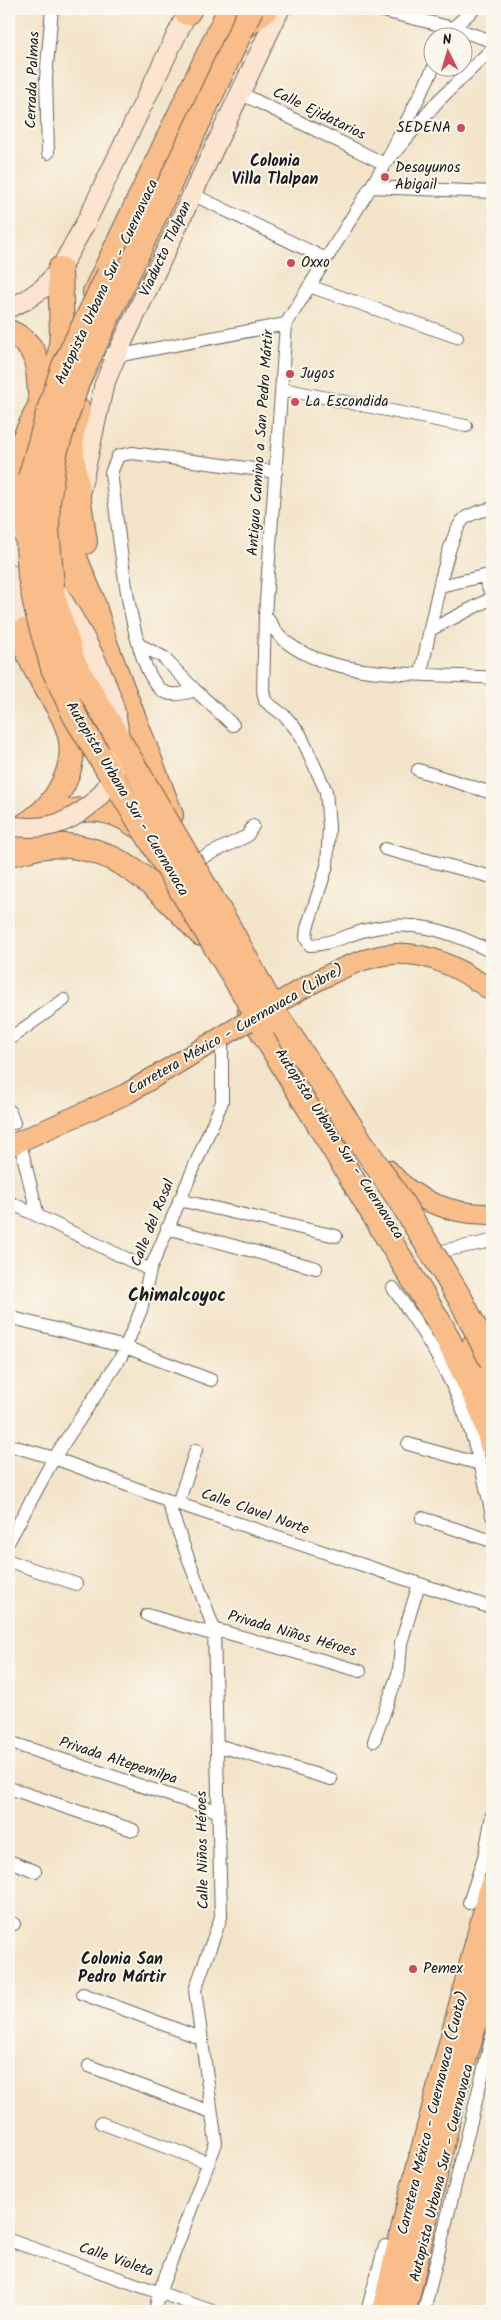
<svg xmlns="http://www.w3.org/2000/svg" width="501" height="2320" font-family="Kalam,sans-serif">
<rect width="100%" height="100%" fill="#fbf7ec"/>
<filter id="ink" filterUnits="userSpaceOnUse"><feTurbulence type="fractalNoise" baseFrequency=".02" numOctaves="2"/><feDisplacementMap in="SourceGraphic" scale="10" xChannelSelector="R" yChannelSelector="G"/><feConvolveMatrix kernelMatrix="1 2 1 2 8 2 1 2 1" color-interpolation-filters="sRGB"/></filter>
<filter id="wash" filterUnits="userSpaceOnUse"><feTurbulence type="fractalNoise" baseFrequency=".0096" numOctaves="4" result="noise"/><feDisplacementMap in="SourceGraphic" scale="20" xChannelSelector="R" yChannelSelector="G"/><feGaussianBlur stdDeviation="1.12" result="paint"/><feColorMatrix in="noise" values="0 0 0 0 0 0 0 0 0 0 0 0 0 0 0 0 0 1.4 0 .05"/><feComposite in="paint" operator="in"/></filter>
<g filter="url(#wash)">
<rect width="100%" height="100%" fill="#f3e4c9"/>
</g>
<g filter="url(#ink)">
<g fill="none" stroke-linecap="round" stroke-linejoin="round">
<defs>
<path id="minor" d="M375,9l78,19 39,13
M448,38l5,-10 21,-19
M434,67l-49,97 -99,160 -21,291 -2,75 2,11 21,16 14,17 26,57 3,36 -2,39 -20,62 -1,10 4,7c19,0 37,-10 56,-15 47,-12 84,1 126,22
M240,93l145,71 53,-63 54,-52
M48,153l-2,-75 6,-69
M371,187l121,5
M192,194l134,65
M309,286l148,51
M98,352l18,4 170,-32
M282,389l184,37
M440,586l44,-10 8,21
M265,615c5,7 10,16 16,22 45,45 150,35 211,41
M430,630l62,-32
M140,645l23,12 32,33
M421,674c6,-28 25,-139 43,-155 6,-6 20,-8 28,-11
M233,725l-38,-35c-11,4 -27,8 -36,-2 -31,-31 -41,-168 -48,-215l7,-17 14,-3 144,19
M418,770l74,23
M385,849l107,28
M189,864l58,-28 6,-10
M9,1039l55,-39
M9,1110l5,13
M22,1151l16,65
M179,1200l157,36
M9,1202l141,68
M167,1228l149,40
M442,1251l50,-10
M393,1288c23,33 45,66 62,103 18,39 29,83 37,125
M9,1317l116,30 86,33
M408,1444l72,20
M9,1445l45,13 113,42 325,108
M178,1503l18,-53
M422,1518l70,23
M9,1541l45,-83 67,-101 20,-47 9,-40 72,-168v-65
M9,1561l67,23
M147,1615l68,20
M214,1629l146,42
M374,1741l25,-70 2,-28 18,-59
M9,1742l208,69
M217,1745l114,34
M9,1788l124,42
M9,1861l26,10
M469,1903l16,-49 7,-39
M9,1923l5,1
M83,1994l117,44
M89,2066l122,46
M101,2123l108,40
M9,2240l203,71
M155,2311l4,-18 57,-150 -21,-153 26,-73 -7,-288 -47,-129
M367,2311l18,-65
M424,2311l68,-275"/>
<path id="secondary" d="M9,308l17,-8 17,-12 17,-19 25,-45 104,-215
M80,493l24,-108 12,-29 164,-347
M9,573l25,41
M9,609l20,33"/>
<path id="primary" d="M298,991c79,-44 117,-55 194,0
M9,1146l117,-52 102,-61
M388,1170c25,31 65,45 104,44"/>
<path id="motorway" d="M187,13l3,-4
M238,32l28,-23
M95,292l135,-283
M9,332c34,15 28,38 32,70
M59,365l3,-31 -2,-65
M78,410l-7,27 1,18 13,87
M60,461l2,43 9,44 21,51 13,44 66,172
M9,470l41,-85
M50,550l33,62
M67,812c27,-5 47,-3 69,13
M9,833c20,-7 38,-22 49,-40 43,-68 -28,-101 -35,-162
M9,854c10,-2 20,-5 30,-7 71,-11 119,40 162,87
M250,1011l192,316 41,85 9,33
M474,1345l18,37
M384,2311l27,-115 81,-310
M404,2311l48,-209 40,-138"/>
</defs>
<use href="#minor" stroke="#676259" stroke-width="14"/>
<use href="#secondary" stroke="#676259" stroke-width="21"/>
<use href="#primary" stroke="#676259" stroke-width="22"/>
<use href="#motorway" stroke="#676259" stroke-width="26"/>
<use href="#minor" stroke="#fff" stroke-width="12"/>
<use href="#secondary" stroke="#fce5d0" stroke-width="19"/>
<use href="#primary" stroke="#f8bd89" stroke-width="20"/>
<use href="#motorway" stroke="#f8bd89" stroke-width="24"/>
<defs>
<path id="secondary-bridge" d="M9,511l19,32
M9,826c33,4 55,1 81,-21 67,-55 2,-155 -31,-211"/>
<path id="primary-bridge" d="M228,1033l70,-42"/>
<path id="motorway-bridge" d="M251,9l-174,374 -22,70 -7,49 -1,27 6,67 20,66 154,262 51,94 125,187 58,95 31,62
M109,274l-45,92 -14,41 -20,71 -3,52 3,47 7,35 16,56 22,48 189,310
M9,483l21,34"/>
</defs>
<use href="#secondary-bridge" stroke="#676259" stroke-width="21" stroke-linecap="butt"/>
<use href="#primary-bridge" stroke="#676259" stroke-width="22" stroke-linecap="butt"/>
<use href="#motorway-bridge" stroke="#676259" stroke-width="26" stroke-linecap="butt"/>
<use href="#secondary-bridge" stroke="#fce5d0" stroke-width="19"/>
<use href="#primary-bridge" stroke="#f8bd89" stroke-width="20"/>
<use href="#motorway-bridge" stroke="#f8bd89" stroke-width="24"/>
</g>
</g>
<g fill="#d1495b" stroke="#fbf7ec" stroke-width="2">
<circle cx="461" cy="128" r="5"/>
<circle cx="385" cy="177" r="5"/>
<circle cx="291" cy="263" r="5"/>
<circle cx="290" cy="374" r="5"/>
<circle cx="295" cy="402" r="5"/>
<circle cx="413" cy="1969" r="5"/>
</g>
<g text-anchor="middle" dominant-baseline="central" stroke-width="4" stroke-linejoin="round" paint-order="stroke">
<g font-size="15" fill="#1c1c1c" stroke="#fbf7ec">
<text transform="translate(33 80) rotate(-88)">Cerrada Palmas</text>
<text transform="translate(319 114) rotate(26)">Calle Ejidatarios</text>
<text transform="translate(166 249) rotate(-65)">Viaducto Tlalpan</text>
<text transform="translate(107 282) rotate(-65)">Autopista Urbana Sur - Cuernavaca</text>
<text transform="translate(261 443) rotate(-86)">Antiguo Camino a San Pedro Mártir</text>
<text transform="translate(127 799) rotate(59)">Autopista Urbana Sur - Cuernavaca</text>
<text transform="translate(236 1030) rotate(-30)">Carretera México - Cuernavaca (Libre)</text>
<text transform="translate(339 1144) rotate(57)">Autopista Urbana Sur - Cuernavaca</text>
<text transform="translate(153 1223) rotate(-68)">Calle del Rosal</text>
<text transform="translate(255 1512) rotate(19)">Calle Clavel Norte</text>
<text transform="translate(292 1634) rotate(16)">Privada Niños Héroes</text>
<text transform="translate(118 1761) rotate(18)">Privada Altepemilpa</text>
<text transform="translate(203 1850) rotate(-91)">Calle Niños Héroes</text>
<text transform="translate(433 2113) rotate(-76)">Carretera México - Cuernavaca (Cuota)</text>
<text transform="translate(442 2173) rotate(-76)">Autopista Urbana Sur - Cuernavaca</text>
<text transform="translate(116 2260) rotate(19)">Calle Violeta</text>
</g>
<g font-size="15" fill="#1c1c1c" stroke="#fbf7ec" text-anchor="start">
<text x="451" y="128" text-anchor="end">SEDENA</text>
<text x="395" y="168">Desayunos<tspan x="395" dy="17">Abigail</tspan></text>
<text x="301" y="263">Oxxo</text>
<text x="300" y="374">Jugos</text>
<text x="305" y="402">La Escondida</text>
<text x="423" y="1969">Pemex</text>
</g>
<g font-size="16" font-weight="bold" fill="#1c1c1c" stroke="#fbf7ec">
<text x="275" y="161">Colonia<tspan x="275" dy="18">Villa Tlalpan</tspan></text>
<text x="122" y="1959">Colonia San<tspan x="122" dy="18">Pedro Mártir</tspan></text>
</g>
<g font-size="18" font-weight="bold" fill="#1c1c1c" stroke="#fbf7ec">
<text x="177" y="1296">Chimalcoyoc</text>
</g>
</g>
<rect width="501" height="2320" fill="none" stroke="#fbf7ec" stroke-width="30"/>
<g transform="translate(448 52) rotate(355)"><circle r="24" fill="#fbf7ec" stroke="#a29f99"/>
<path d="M0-4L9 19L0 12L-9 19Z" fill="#d1495b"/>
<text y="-8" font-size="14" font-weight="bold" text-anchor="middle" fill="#1c1c1c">N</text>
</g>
</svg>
